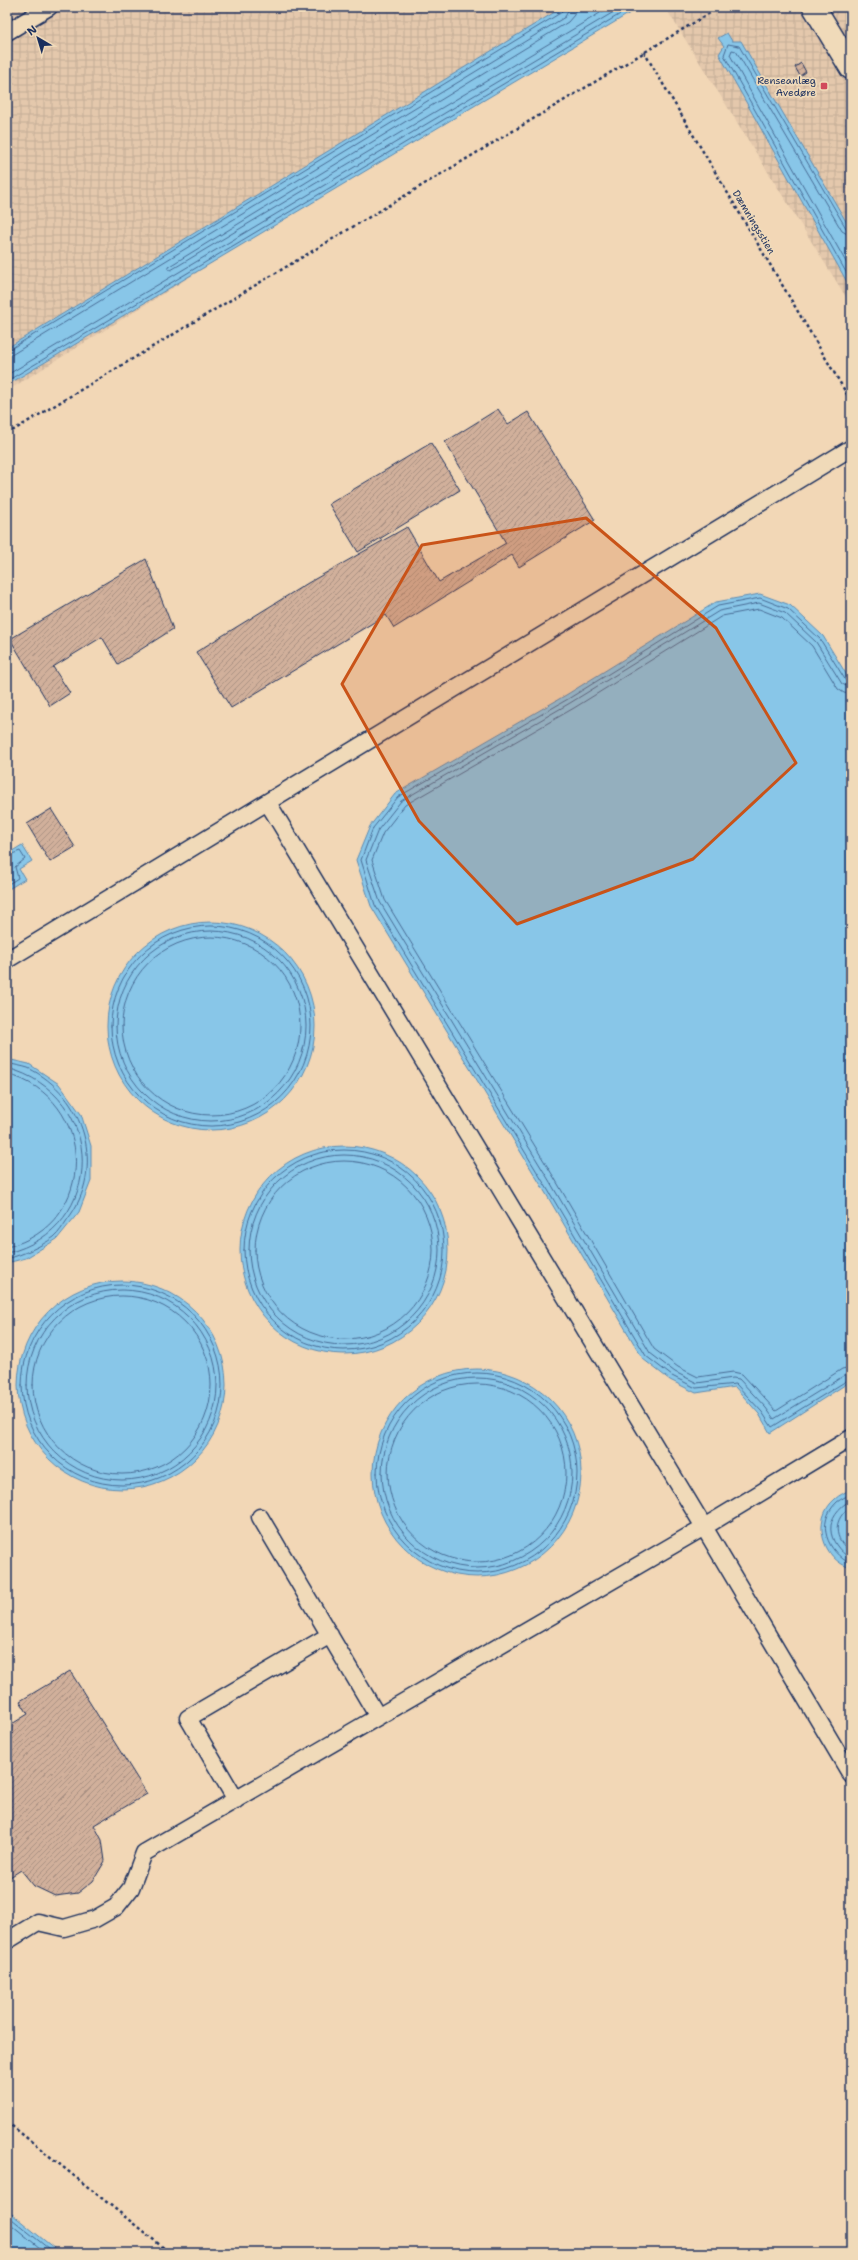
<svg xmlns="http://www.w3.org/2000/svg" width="858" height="2260" font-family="'Shantell Sans',sans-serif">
<defs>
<pattern id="industrial-grid" width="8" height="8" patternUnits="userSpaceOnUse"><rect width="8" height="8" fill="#e4c8ac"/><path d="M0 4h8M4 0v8" fill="none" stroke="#c3ac96"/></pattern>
<pattern id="building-hatch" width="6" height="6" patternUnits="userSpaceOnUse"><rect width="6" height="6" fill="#d1b09b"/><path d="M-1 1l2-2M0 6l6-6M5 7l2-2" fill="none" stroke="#a99082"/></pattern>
</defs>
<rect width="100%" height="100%" fill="#f2d7b6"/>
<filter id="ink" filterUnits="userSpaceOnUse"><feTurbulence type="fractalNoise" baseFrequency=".025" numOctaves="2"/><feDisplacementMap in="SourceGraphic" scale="8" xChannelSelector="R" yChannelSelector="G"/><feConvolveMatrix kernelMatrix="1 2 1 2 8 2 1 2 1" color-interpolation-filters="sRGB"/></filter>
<g filter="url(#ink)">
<path fill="url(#industrial-grid)" d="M7,7h616l-616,384z
M665,7h186v298z"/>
<path fill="#88c6e8" stroke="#5c8ab1" d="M563,7h77l-633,378v-37z
M727,33l5,8h9l110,189v59l-132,-235 5,-8 -6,-8z
M760,594l30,11 33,31 28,46v699l-81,52 -11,-19 -24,-27 -39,6 -26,-13 -27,-21 -101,-172 -171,-281 -15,-46 14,-34 25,-32 171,-99 150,-93z
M22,845l10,16 -13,8 6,10 -18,11v-40l2,3z
M107 1026a104 104 0 1 1 208 0a104 104 0 1 1-208 0Z
M7,1059l22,5 30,20 22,30 10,32v35l-12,31 -22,27 -31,19 -19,5z
M240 1250a104 104 0 1 1 208 0a104 104 0 1 1-208 0Z
M18 1385a104 104 0 1 1 208 0a104 104 0 1 1-208 0Z
M373 1473a104 104 0 1 1 208 0a104 104 0 1 1-208 0Z
M851,1489v79c-29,-8 -40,-49 -16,-69 4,-4 11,-7 16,-10z
M7,2210l53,43h-53z"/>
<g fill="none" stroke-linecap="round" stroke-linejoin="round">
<path stroke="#476b95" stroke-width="1" d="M576,7l-2,8 -6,7 -400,245v2l3,1 439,-263
M851,231l-5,-3 -107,-182 -11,-2 -4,11 127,226
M851,236l-9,-5 -106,-180 -4,-1 -2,5 121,216
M7,351l555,-339 2,-5
M7,356l6,-2 552,-337 5,-10
M7,375l615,-368
M7,381l625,-374
M851,683l-5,-2 -26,-42 -32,-30 -28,-11 -42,8 -150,93 -170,98 -25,31 -12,32 14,45 170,280 101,171 26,20 24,12 40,-4 26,28 10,15 79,-49
M851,688l-9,-4 -26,-42 -31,-29 -26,-10 -40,8 -149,92 -169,98 -23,29 -12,30 14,42 170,280 100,171 25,19 22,11 36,-5 6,1 27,29 8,11 71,-44 6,-2
M851,694l-7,-1 -6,-4 -26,-43 -30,-28 -23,-9 -37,7 -148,92 -169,97 -22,28 -11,27 13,40 170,279 99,170 24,18 20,10 35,-5 9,2 34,37 66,-42 9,-2
M7,856l13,-5 5,8 -10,8 3,11 -11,7
M111 1026a100 100 0 1 1 200 0a100 100 0 1 1-200 0Z
M116 1026a95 95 0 1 1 190 0a95 95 0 1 1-190 0Z
M122 1026a89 89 0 1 1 178 0a89 89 0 1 1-178 0Z
M7,1063c7,2 15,3 21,5 57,27 79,101 39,152 -4,6 -8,13 -13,17 -14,10 -30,17 -47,22
M7,1068c100,26 101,161 0,185
M7,1074c91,24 92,151 0,173
M244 1250a100 100 0 1 1 200 0a100 100 0 1 1-200 0Z
M249 1250a95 95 0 1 1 190 0a95 95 0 1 1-190 0Z
M255 1250a89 89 0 1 1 178 0a89 89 0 1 1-178 0Z
M22 1385a100 100 0 1 1 200 0a100 100 0 1 1-200 0Z
M27 1385a95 95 0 1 1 190 0a95 95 0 1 1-190 0Z
M33 1385a89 89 0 1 1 178 0a89 89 0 1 1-178 0Z
M377 1473a100 100 0 1 1 200 0a100 100 0 1 1-200 0Z
M382 1473a95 95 0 1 1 190 0a95 95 0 1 1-190 0Z
M388 1473a89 89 0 1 1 178 0a89 89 0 1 1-178 0Z
M851,1494c-4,2 -10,5 -14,8 -22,21 -10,50 14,62
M851,1500c-28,16 -26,42 0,59
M851,1507c-19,11 -18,33 0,45
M7,2215l47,38
M7,2221l39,32"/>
</g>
<path fill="url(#building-hatch)" stroke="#1b2f5e" d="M801,63l5,9 -6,4 -5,-9z
M498,409l10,15 20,-12 67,108 -76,47 -7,-12 -118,73 -8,-13 -155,93 -35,-56 112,-69 99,-56 32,55 67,-39 -61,-101z
M431,443l29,47 -102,62 -29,-48z
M146,559l27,70 -55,35 -16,-27 -49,30 17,26 -20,13 -40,-67z
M51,809l24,38 -25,15 -23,-38z
M70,1671l77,123 -53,31 8,15 3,21 -12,20 -15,12 -23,3 -21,-10 -13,-16 -14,9v-152l21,-13 -8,-13z"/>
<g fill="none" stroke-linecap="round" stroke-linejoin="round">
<defs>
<path id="service" d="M7,32l42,-25
M268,803l436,724 147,248
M7,960l844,-512
M260,1517l118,200
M236,1800l-48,-82 142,-83
M7,1941l31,-19 26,6 31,-9 21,-12 15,-19 13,-35 560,-326 147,-89"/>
<path id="minor" d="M814,7l37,61"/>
</defs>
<use href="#service" stroke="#1b2f5e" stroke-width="19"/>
<use href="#minor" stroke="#1b2f5e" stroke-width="25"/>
<path stroke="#1b2f5e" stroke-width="2.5" stroke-dasharray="3 3" stroke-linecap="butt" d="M644,52l207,349
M7,434l713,-427
M7,2122l163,131"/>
<use href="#service" stroke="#f0dab9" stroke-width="16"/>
<use href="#minor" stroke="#f0dab9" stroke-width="22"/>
</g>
</g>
<path fill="#c95318" fill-opacity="0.2" stroke="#c95318" stroke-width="3" stroke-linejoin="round" d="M586,518l130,110 80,135 -103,96 -176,65 -98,-103 -77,-137 80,-139z"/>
<rect fill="#d1495b" stroke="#f0dab9" stroke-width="1.5" x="820" y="82" width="8" height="8" rx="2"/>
<g text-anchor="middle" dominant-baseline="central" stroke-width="3.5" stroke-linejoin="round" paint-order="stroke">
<g font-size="10" fill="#1b2f5e" stroke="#f0dab9" text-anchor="end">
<text x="816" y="80">Renseanlæg<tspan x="816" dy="12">Avedøre</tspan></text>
</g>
<g font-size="10" fill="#1b2f5e" stroke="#f0dab9">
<text transform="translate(754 222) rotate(59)">Dæmningsstien</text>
</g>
</g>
<rect width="858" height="2260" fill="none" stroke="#f0dab9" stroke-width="24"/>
<rect x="12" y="12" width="834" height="2236" fill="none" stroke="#1b2f5e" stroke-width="1.5" filter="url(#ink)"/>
<g transform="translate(38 38) rotate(322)" stroke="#f0dab9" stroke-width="3" paint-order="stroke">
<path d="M0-3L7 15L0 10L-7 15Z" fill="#1b2f5e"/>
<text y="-6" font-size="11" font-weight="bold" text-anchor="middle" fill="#1b2f5e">N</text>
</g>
</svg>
